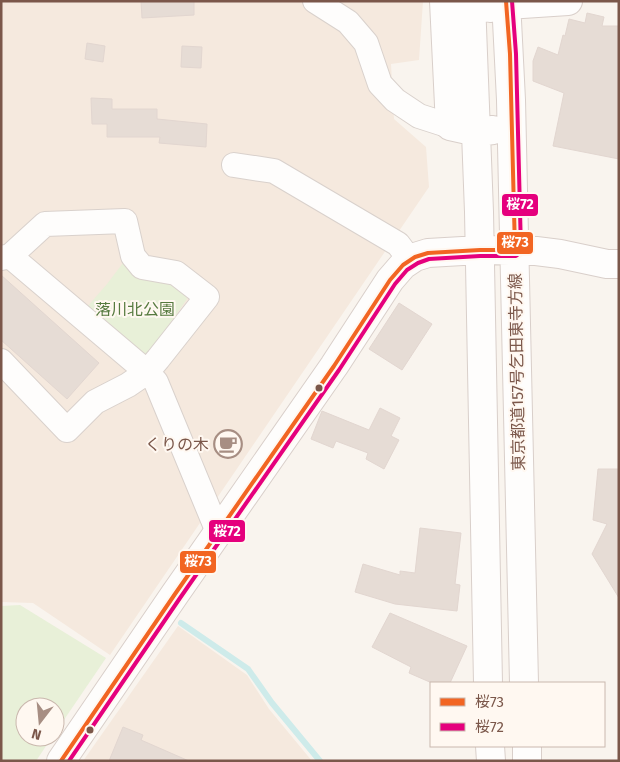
<svg xmlns="http://www.w3.org/2000/svg" width="620" height="762" font-family="'Fira Sans','Noto Sans JP',sans-serif">
<rect width="100%" height="100%" fill="#f9f4ee"/>
<path fill="#f5e9de" d="M1,1h422l-4,59 -28,4 3,55 32,28 3,40 -319,468 -77,-52 -32,-1z
M178,626l69,49 22,34 43,52h-229z"/>
<path fill="#e8f0d8" d="M126,259l57,28 4,12 -39,56 -14,3 -53,-44 26,-30z
M20,605l86,53 -51,75v-26h-30v30h27l-16,24h-35v-155z"/>
<g fill="none" stroke-linecap="round" stroke-linejoin="round">
<path stroke="#ceebea" stroke-width="6" d="M181,623l67,46 24,34 48,58"/>
</g>
<path fill="#e6dcd5" stroke="#e2d6d0" d="M141,1h53v14l-52,3z
M587,13l17,4 -2,9h17v133l-66,-13 11,-53 -31,-12v-20l5,-14 20,8 5,-20 2,1 4,-17 16,4z
M87,43l18,3 -2,16 -18,-3z
M182,46l20,1 -1,21 -20,-1z
M91,98l21,1v10h45v10l50,5 -1,23 -47,-4 1,-6h-53v-13h-15z
M1,275l98,88 -32,36 -66,-59z
M399,303l33,21 -30,46 -33,-21z
M380,408l20,10 -9,18 8,4 -15,29 -18,-10 2,-6 -32,-12 -3,7 -22,-9 11,-28 47,19z
M598,469h21v129l-27,-44 15,-30 -14,-4z
M420,528l41,5 -6,51 5,1 -3,26 -62,-7 -40,-12 8,-28 37,11v-4l15,2z
M390,613l77,33 -17,37h-18l-23,-10 2,-6 -39,-20z
M123,727l20,8 -2,5 48,21h-80z"/>
<g fill="none" stroke-linecap="round" stroke-linejoin="round">
<defs>
<path id="street" d="M315,1l33,21 18,21 14,41 15,16 24,16 31,10
M234,165l40,6 124,73 12,16
M10,256l137,116 9,10 62,150
M1,258l9,-2 35,-32 80,-3 8,35 9,11 34,6 31,24 -49,62 -11,13 -19,13 -33,17 -28,28 -66,-69"/>
<path id="secondary" d="M444,1l6,125 27,6 16,-2
M471,1l8,211 9,471
M506,1l5,99 13,583
M490,8l17,-3 61,-4
M490,746l1,15
M527,746v15
M61,761l114,-167 159,-228 56,-86 13,-15 12,-8 13,-4 52,-3 56,1 24,3 47,10h12"/>
</defs>
<use href="#street" stroke="#d9d1cc" stroke-width="26"/>
<use href="#secondary" stroke="#d9cfca" stroke-width="30"/>
<use href="#street" stroke="#fefdfc" stroke-width="24"/>
<use href="#secondary" stroke="#fefdfc" stroke-width="28"/>
<defs>
<path id="bus-1" d="M61,761l114,-167 159,-228 56,-86 13,-15 12,-8 13,-4 52,-3h35l-5,-196 -4,-53"/>
<path id="bus-2" d="M69,761l111,-163 159,-228 56,-86 12,-14 11,-7 11,-4 51,-3h36l4,-3 1,-3 -5,-196 -4,-53"/>
</defs>
<use href="#bus-1" stroke="#fff8f1" stroke-width="8"/>
<use href="#bus-2" stroke="#fff8f1" stroke-width="8"/>
<use href="#bus-1" stroke="#f26522" stroke-width="4"/>
<use href="#bus-2" stroke="#e5007d" stroke-width="4"/>
</g>
<defs>
<symbol id="cafe-ring" viewBox="-11 -11 22 22"><circle r="9.5" fill="#fff8f1" stroke="#a78e83" stroke-width="1.5"/><path d="M-5.5-4.5H6V0H3Q3 3.5 0 3.5H-2.5Q-5.5 3.5-5.5 0ZM3-3.2v2h1.7v-2ZM-6 4.5H4V6H-6Z" fill="#a78e83"/></symbol>
</defs>
<g fill-rule="evenodd">
<use href="#cafe-ring" x="212" y="428" width="32" height="32"/>
</g>
<g fill="#7b574a" stroke="#fff8f1" stroke-width="2">
<circle cx="319" cy="388" r="4.5"/>
<circle cx="90" cy="730" r="4.5"/>
</g>
<g text-anchor="middle" dominant-baseline="central" stroke-width="4" stroke-linejoin="round" paint-order="stroke">
<g font-size="16" fill="#567a3f" stroke="#fff8f1">
<text x="135" y="309">落川北公園</text>
</g>
<g font-size="16" fill="#7b574a" stroke="#fff8f1">
<text transform="translate(517 372) rotate(-91)">東京都道157号乞田東寺方線</text>
</g>
<g font-size="16" fill="#7b574a" stroke="#fff8f1" text-anchor="end">
<text x="209" y="444">くりの木</text>
</g>
</g>
<g stroke="#fff8f1" stroke-width="2">
<rect x="501" y="193" width="38" height="24" rx="5" fill="#e5007d"/>
<rect x="496" y="231" width="38" height="24" rx="5" fill="#f26522"/>
<rect x="208" y="519" width="38" height="24" rx="5" fill="#e5007d"/>
<rect x="179" y="550" width="38" height="24" rx="5" fill="#f26522"/>
</g>
<g font-size="14" text-anchor="middle" font-weight="bold" fill="#fff">
<text x="520" y="209">桜72</text>
<text x="515" y="247">桜73</text>
<text x="227" y="536">桜72</text>
<text x="198" y="566">桜73</text>
</g>
<rect width="620" height="762" fill="none" stroke="#7b574a" stroke-width="5"/>
<rect x="430" y="682" width="175" height="65" fill="#fff8f1" stroke="#cab8ae"/>
<rect x="440" y="698" width="25" height="8" fill="#f26522" stroke="#cab8ae"/>
<text x="475" y="707" font-size="15" fill="#7b574a">桜73</text>
<rect x="440" y="723" width="25" height="8" fill="#e5007d" stroke="#cab8ae"/>
<text x="475" y="732" font-size="15" fill="#7b574a">桜72</text>
<g transform="translate(40 722) rotate(196)"><circle r="24" fill="#fff8f1" stroke="#cab8ae"/>
<path d="M0-4L9 19L0 12L-9 19Z" fill="#a78e83"/>
<text y="-8" font-size="14" font-weight="bold" text-anchor="middle" fill="#7b574a">N</text>
</g>
</svg>
